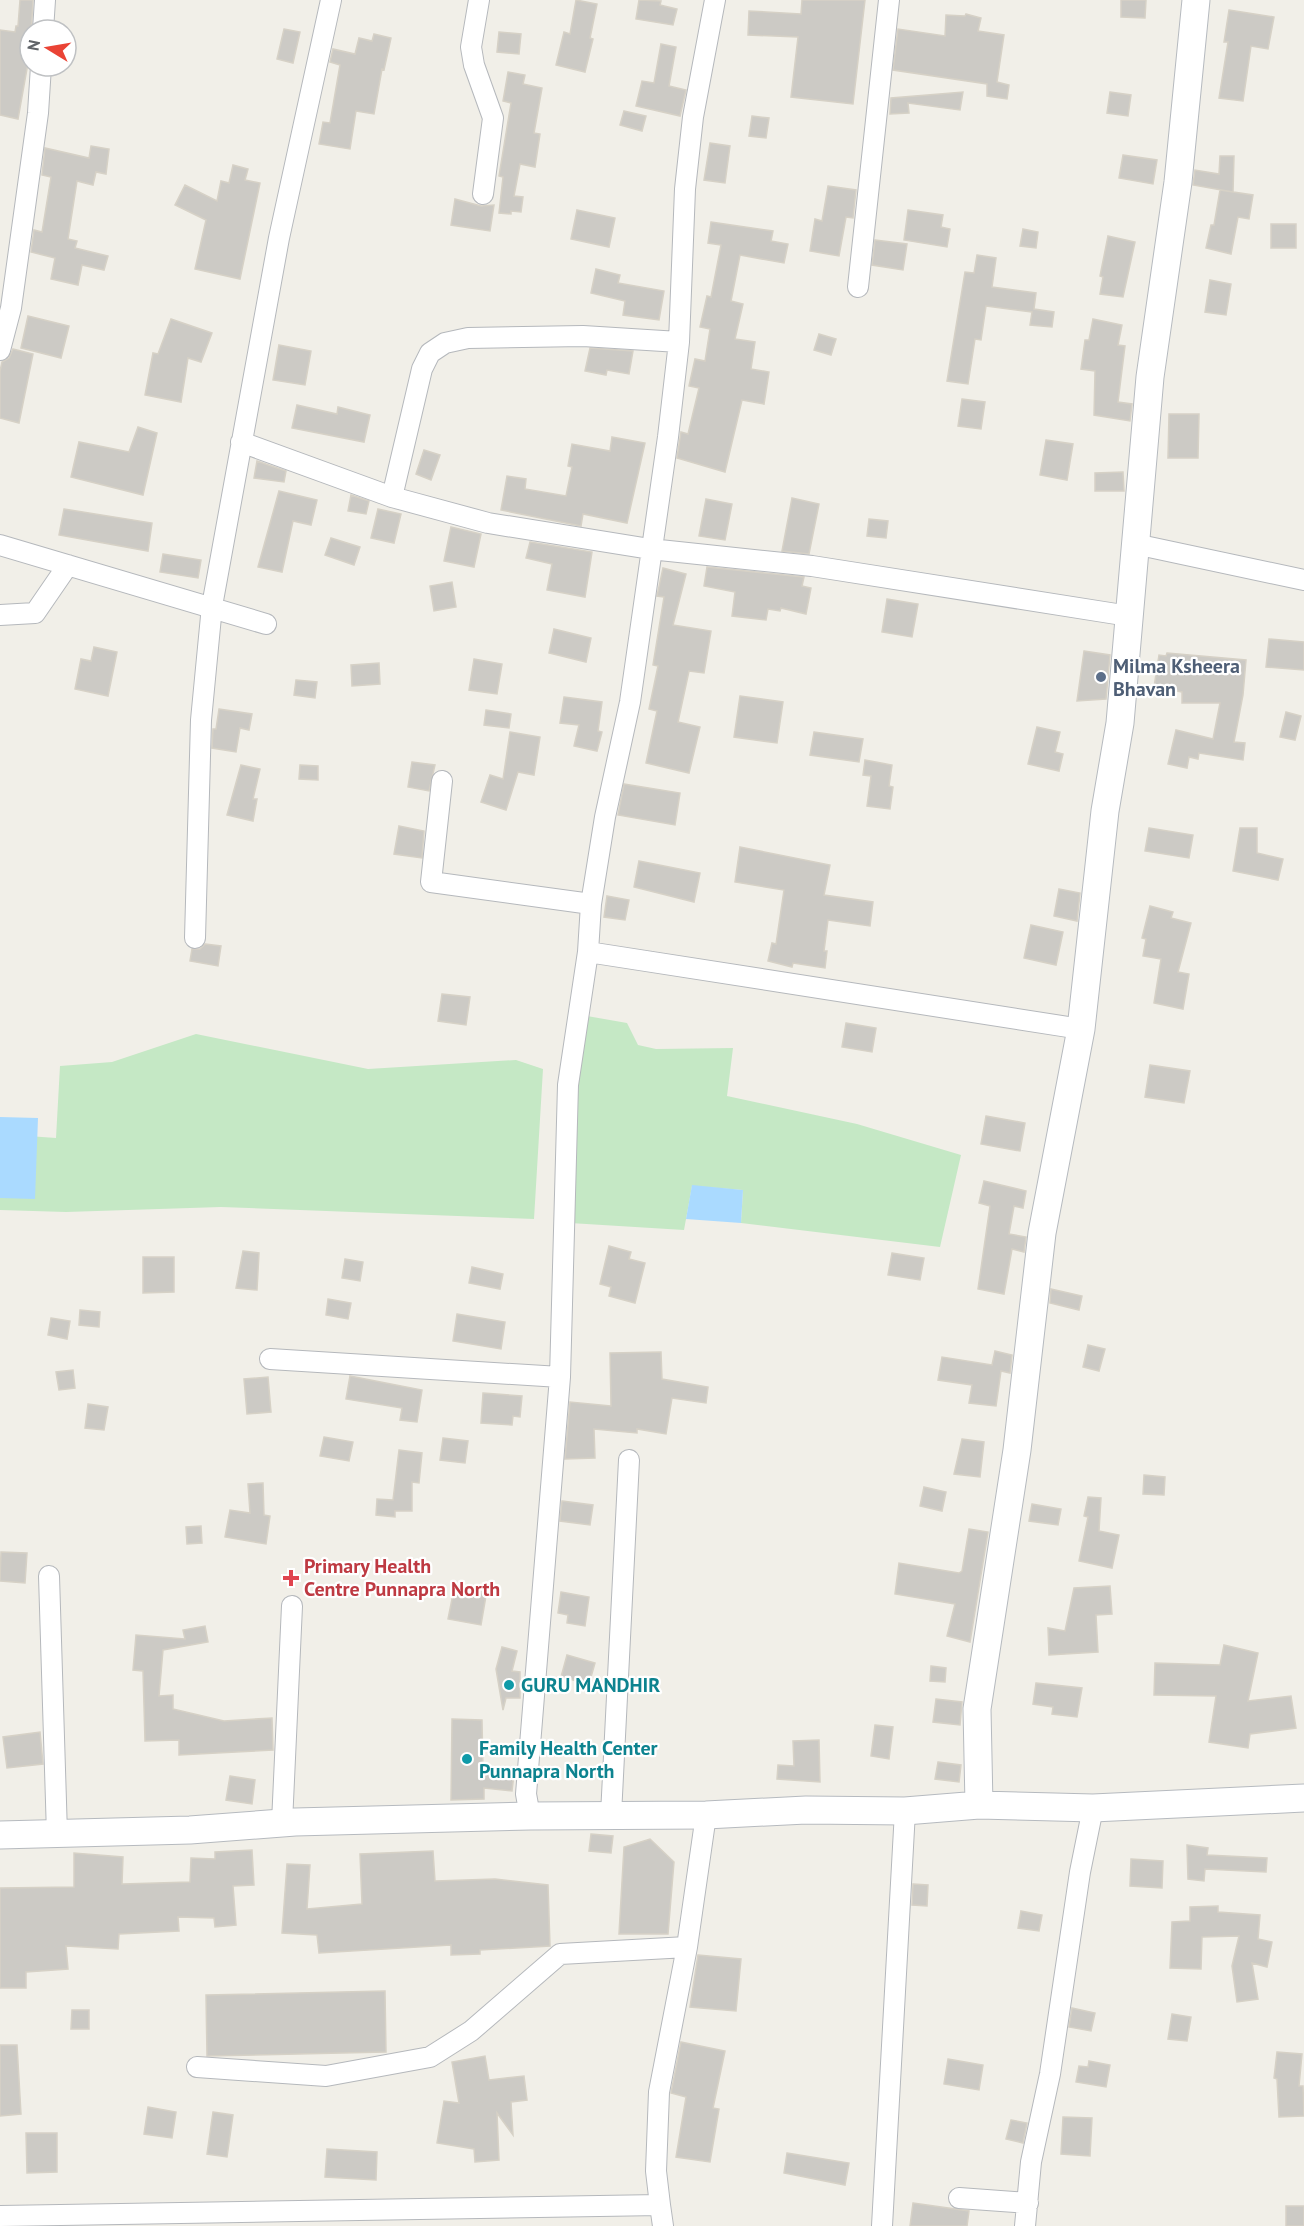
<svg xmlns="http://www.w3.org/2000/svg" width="1304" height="2226" font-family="'PT Sans',sans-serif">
<rect width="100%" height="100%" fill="#f1efe8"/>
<path fill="#c5e8c5" d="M587,1016l40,7 11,22 18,4 77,-1 -6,48 130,28 104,31 -21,92 -199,-24 2,-33 -51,-4 -8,44 -114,-7 4,-116z
M196,1034l172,35 148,-9 27,9 -9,150 -313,-12 -155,5 -66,-2v-76l56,4 4,-72 52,-4z"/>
<path fill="#aadaff" d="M0,1117l38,1 -3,81 -35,-1z
M692,1185l51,5 -2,33 -55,-4z"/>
<path fill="#cccac5" stroke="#d6d1c6" stroke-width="1.5" d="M20,0h13l-3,52 -12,67 -18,-4v-85l15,2 1,-6h2z
M576,0l21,4 -7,34 3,1 -8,33 -29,-7 8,-33 6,2z
M639,0l22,1 -1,4 17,4 -4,16 -37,-6z
M802,0h63l-12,104 -62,-7 7,-60 -50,-2 1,-24 52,3z
M1121,0h25l-1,18 -24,-1z
M1229,10l45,7 -6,32 -17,-3 -8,55 -24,-3 9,-56h-4z
M966,14l15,4 -3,13 26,4 -7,47 12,3 -2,14 -20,-3v-12l-94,-14 5,-41 47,7 1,-21 19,1z
M284,29l16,3 -7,31 -16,-4z
M499,32l22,2 -2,20 -22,-2z
M374,34l17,4 -7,32 -2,-1 -8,45 -18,-3 -6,38 -31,-5 4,-22 7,1 10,-58 -10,-3 3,-13 22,5 4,-16 13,3z
M661,44l15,3 -7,39 17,4 -6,26 -44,-10 6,-25 12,2z
M508,72l17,3 -2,9 19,4 -8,45 6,1 -5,33 -15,-3 -6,32 9,1 -2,15 -10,-1v3l-12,-1 4,-36 -4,-1 12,-73 -8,-2z
M963,92l-3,18 -52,-7 1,10 -19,1 1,-16z
M1110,92l21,3 -3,21 -21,-3z
M624,111l22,5 -4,15 -22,-6z
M752,116l17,2 -3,20 -17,-2z
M710,143l20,3 -5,37 -21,-3z
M91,146l18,3 -3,25 -10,-2 -3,13 -16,-4 -9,58 9,2 -2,7 33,8 -4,14 -22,-5 -4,20 -27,-6 4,-21 -24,-6 3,-22 8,2 9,-55 -9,-2 3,-27 44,10z
M1123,155l34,5 -4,24 -34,-6z
M1220,156h14l-1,36 -40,-7 2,-15 24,4z
M233,165l15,4 -3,11 15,3 -20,96 -45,-10 11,-49 -31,-15 10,-20 32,16 4,-20 8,2z
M828,186l28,4 -3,28 -7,-1 -7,39 -29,-5 5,-32 7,2z
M1220,190l33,5 -4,24 -11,-2 -7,37 -25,-6 5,-23h3z
M455,199l26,7 13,-1 -4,26 -39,-6z
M577,210l38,8 -6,29 -38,-8z
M908,210l35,5 -2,12 9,2 -3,18 -43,-7z
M711,222l62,9 -2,10 17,3 -4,19 -44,-8 -9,46 12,3 -8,35 20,3 -4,27 18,3 -5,32 -22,-4 -17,72 -48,-14 4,-26 7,2 11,-46 -10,-2 6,-27 10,2 5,-32 -10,-2 7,-31 4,1 10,-52 -13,-2z
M1271,224h25v24h-25z
M1023,229l15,3 -2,16 -16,-2z
M1108,236l27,6 -12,55 -23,-3 3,-17 -3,-1z
M875,240l32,4 -4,26 -31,-5z
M977,255l19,3 -4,29 44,6 -2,16 20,3 -2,15 -22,-2 2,-13 -46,-6 -5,34 -6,-1 -7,45 -21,-3 18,-109 9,1z
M596,269l24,6 -2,8 46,8 -5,29 -36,-5 2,-14 -34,-8z
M1210,280l21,4 -5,31 -21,-3z
M28,316l41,10 -8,32 -40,-10z
M171,319l41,14 -11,29 -13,-4 -7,44 -36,-7 8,-42 5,1z
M1093,319l29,6 -4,20 7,1 -7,56 14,2 -2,17 -36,-6 1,-44 -14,-2 4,-29h4z
M819,334l17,5 -5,16 -17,-5z
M279,345l32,6 -6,34 -32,-5z
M590,348l43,3 -4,23 -22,-4 -1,5 -21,-4z
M13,349l20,5 -14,69 -19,-5v-47l2,-9 7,-4z
M962,399l23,3 -4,27 -23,-3z
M297,405l40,9 1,-7 32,8 -6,27 -72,-14z
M1169,414h30l-1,44h-30z
M138,427l19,6 -14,62 -72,-18 8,-35 50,10z
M612,437l33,6 -18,80 -44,-9 -2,12 -80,-16 6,-34 19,3 -1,10 41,7 6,-29 -4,-1 4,-22 38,7z
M1046,440l27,4 -6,36 -27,-5z
M424,450l16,5 -9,25 -15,-6z
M257,461l29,10 -2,11 -30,-4z
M1123,472l1,19h-29v-18z
M279,491l38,9 -6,25 -18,-4 -11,51 -24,-5z
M351,495l18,6 -3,13 -18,-3z
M792,498l27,6 -10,50 -27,-3z
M706,499l26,5 -7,36 -26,-4z
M64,509l88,14 -4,28 -89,-16z
M378,509l23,5 -7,29 -23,-5z
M869,519l19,2 -2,17 -19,-2z
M451,527l30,7 -7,33 -30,-6z
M331,538l29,9 -6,18 -29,-10z
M530,542l62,10 -7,45 -38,-7 5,-26 -26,-6z
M163,554l38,6 -3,18 -38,-6z
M707,567l97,10 -2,9 9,2 -5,26 -25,-6 -1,3 -12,-2 -2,11 -34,-4 3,-24 -31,-6z
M663,568l23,6 -13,51 38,6 -7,42 -15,-2 -11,51 22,5 -11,46 -43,-10 11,-52 -8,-2 9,-43 -5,-1 11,-68 -7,-1z
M452,582l4,25 -22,4 -4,-25z
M887,599l31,5 -6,33 -30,-5z
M554,629l37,9 -5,24 -37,-9z
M1269,639l35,3v28l-38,-3z
M94,647l23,5 -9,44 -33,-7 6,-30 10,2z
M1084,651l26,4 -4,44 -29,2z
M1167,653l79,7 -3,35 -9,47 11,1 -2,17 -44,-7 -1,6 -9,-2 -2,11 -19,-4 8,-34 37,9 7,-36h-38v-11l-28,-5 5,-32 7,1z
M474,659l28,5 -5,30 -28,-4z
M379,663l1,21 -28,2 -1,-21z
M296,680l21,2 -2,16 -21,-3z
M740,696l43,6 -6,41 -43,-6z
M564,697l38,5 -4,29 4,1 -5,19 -23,-5 5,-21 -19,-2z
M219,709l33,5 -3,16 -9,-2 -4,24 -24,-4 1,-19h3z
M486,710l25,4 -2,14 -25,-3z
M1286,712l15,4 -6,24 -15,-3z
M1037,727l23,5 -5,20 8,2 -4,17 -31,-7z
M510,732l30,5 -6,38 -16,-3 -12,38 -25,-8 9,-27 13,4z
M814,732l49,7 -4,23 -49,-7z
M865,760l27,5 -3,21 4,1 -3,22 -23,-3 4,-30 -8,-1z
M412,762l23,3 -6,26 -21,-4z
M241,765l19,4 -7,30h4l-4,22 -26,-6z
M300,765l18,1v14l-19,-1z
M624,784l56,9 -5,32 -57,-10z
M399,826l25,5 -2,27 -28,-4z
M1149,828l44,7 -4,23 -44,-7z
M1240,828h17v25l26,6 -5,21 -45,-9z
M740,847l90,18 -6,30 49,7 -3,24 -42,-6 -4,31h3l-2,17 -32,-5 -1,4 -24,-6 4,-18 4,1 8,-54 -49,-8z
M639,861l61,12 -6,29 -60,-15z
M1059,889l21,4 -3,28 -23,-5z
M607,896l22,4 -4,20 -21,-3z
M1150,906l23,6 -2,6 20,5 -13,49 11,2 -6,35 -29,-6 7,-44 -18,-3 3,-17 -4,-1z
M1031,925l32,7 -7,33 -32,-7z
M205,944l16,2 -3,20 -28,-5 2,-12h8z
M442,994l28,3 -4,28 -28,-4z
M846,1023l30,5 -4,24 -30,-5z
M1150,1065l40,6 -6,32 -39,-6z
M986,1116l39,7 -5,28 -39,-7z
M984,1181l42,10 -3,17 -9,-2 -5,28 17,3 -2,15 -12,-3 -8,45 -26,-5 12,-83 -11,-3z
M609,1246l22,6 -2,7 16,4 -10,40 -26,-7 2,-9 -11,-3z
M243,1251l16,2 -2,37 -21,-2z
M892,1253l32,5 -4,22 -32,-5z
M143,1257h31v35l-31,1z
M345,1259l18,3 -3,19 -18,-3z
M472,1267l31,7 -3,15 -31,-6z
M1051,1289l31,7 -3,14 -29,-7z
M328,1299l23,4 -3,16 -22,-4z
M80,1310l20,2 -1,15 -20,-2z
M457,1314l48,8 -4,27 -48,-8z
M51,1318l19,3 -3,18 -19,-4z
M1088,1345l17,4 -6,22 -16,-4z
M995,1351l17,4 -2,18 -9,-2 -5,35 -27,-3 3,-18 -34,-5 4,-23 50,8z
M661,1352l1,27 46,8 -2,16 -34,-5 -6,36 -29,-5v4l-43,-4 1,29 -30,1 5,-57 41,4 -1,-53z
M73,1370l2,18 -16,2 -3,-18z
M350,1376l72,14 -5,32 -17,-2 2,-12 -56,-9z
M268,1377l3,35 -24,2 -3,-35z
M483,1393l39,3 -2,21 -7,-1 -1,9 -31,-2z
M88,1404l20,3 -4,23 -19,-2z
M324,1437l29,5 -4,19 -29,-5z
M443,1438l25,3 -3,22 -25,-3z
M962,1439l22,3 -4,35 -26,-3z
M399,1450l23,3 -3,30 -7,-1v29h-17v6l-19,-2 1,-16 16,1z
M1144,1475l21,2 -1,18 -21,-1z
M263,1483l1,32 6,1 -4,28 -41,-7 5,-27 20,3 -2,-29z
M924,1487l22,5 -4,19 -22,-5z
M1088,1497l13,1 -2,33 20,4 -7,33 -33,-7 9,-44 -4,-1z
M562,1501l31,4 -3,20 -30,-4z
M1032,1504l29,5 -3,16 -29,-4z
M201,1526l1,17 -15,1 -1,-17z
M969,1529l19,3 -18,110 -23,-6 8,-32 -60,-10 4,-31 60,10 3,-2z
M1,1552l26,1 -2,30 -25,-2z
M455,1584l32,6 -6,35 -33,-6z
M1110,1586l2,28 -16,1 2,37 -49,3 -1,-27 17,3 9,-43z
M561,1592l28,5 -4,29 -18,-3 1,-8 -10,-2z
M205,1626l3,16 -45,8 -4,46 14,-1v14l51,12 48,-3 1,32 -94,5v-15l-34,1 -2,-70 -10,-1 3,-35 49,4 -2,-9z
M1224,1645l34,8 -10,48 43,-5 5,32 -46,6 -2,14 -39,-6 7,-46 -62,-1 1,-32 65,2z
M502,1647l15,4 -5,20 8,1v26h-14l-3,12 -7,-41z
M567,1655l28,8 -6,21 -28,-7z
M931,1666l15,2 -1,14 -15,-1z
M1036,1683l46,5 -5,29 -25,-3 1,-7 -20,-3z
M936,1699l26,3 -2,23 -27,-3z
M452,1719l30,1 1,51 31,3 -2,17 -28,-3v11l-33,1z
M875,1725l18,2 -4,32 -18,-3z
M40,1732l3,32 -36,4 -4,-31z
M819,1740l1,42 -43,-3 1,-14 16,1 -1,-25z
M938,1762l23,3 -2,17 -24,-3z
M230,1776l25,4 -3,24 -26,-4z
M591,1834l22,2 -2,17 -22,-2z
M650,1839l24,23 -6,72h-49l5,-87z
M1187,1845l21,3 -1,7 60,3 -1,14 -61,-3 -1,12 -16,-2z
M252,1850l2,35 -21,1 3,39 -21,2 -1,-9 -36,-1 1,14 -60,3 -1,15 -52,-3 2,23 -42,3v16h-26v-100l74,-1v-34l49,4 -1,27 68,-2 1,-24 24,1v-7z
M433,1851l2,30 60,-2 53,6 2,61 -70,4v4l-29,1v-10l-132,8 -2,-18 -35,-2 5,-69 23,1 -3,44 55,-5 -2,-50z
M1131,1859l32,2 -1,27 -32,-2z
M913,1884l15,1 -1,21 -15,-1z
M1218,1906v6l42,3 -2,24 14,3 -5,25 -15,-4 6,36 -21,3 -5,-36 7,-30 -37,1 -1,32 -31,-1 2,-46 18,-1v-14z
M1021,1911l21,4 -3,16 -21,-3z
M698,1955l43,4 -5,52 -46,-4z
M385,1991l1,61 -179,4 -1,-61z
M1072,2008l23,5 -4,18 -22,-4z
M72,2010h17v19h-18z
M1172,2014l19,3 -4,24 -19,-2z
M681,2042l44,9 -12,57 6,1 -9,53 -34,-5 10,-60 -15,-4z
M0,2045h17l4,69 -21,2z
M1277,2052l25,2 -3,32h4l1,30 -25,1 -2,-38 -3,-1z
M485,2056l4,24 35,-4 3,24 -16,2 2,33 -16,-22 2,47 -24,2 -1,-13 -37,-6 7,-42 15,2 -7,-41z
M948,2059l35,6 -4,25 -35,-6z
M1089,2061l21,4 -4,22 -30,-5 3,-16 9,1z
M148,2107l28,5 -4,26 -28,-4z
M213,2112l20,3 -6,42 -20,-3z
M1063,2117l29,1 -2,38 -29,-2z
M1011,2120l16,3 -4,20 -17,-4z
M26,2133h31v39l-30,1z
M327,2149l50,3 -1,28 -51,-3z
M787,2153l62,10 -4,22 -61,-12z
M913,2203l56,8 -2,15h-57z
M1286,2206h18v20h-18z"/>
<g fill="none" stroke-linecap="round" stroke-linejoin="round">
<defs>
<path id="street" d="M479,0l-8,47 3,18 19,53 -10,76
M43,30l2,-30
M858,287l31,-287
M0,350l11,-42 27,-195 3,-47
M241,442l151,55 96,26 162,26 162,17 317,50
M392,497l30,-128 8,-16 15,-10 23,-5 115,-2 96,6
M1135,544l169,36
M0,545l266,79
M0,615l35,-2 33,-48
M442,781l-11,101 160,22
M195,938l6,-218 11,-114 67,-368 52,-238
M588,952l493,77
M270,1359l290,18
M49,1576l8,258
M611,1815l18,-355
M530,1816l-4,-22 34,-417 8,-292 20,-133 3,-48 14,-87 25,-115 38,-265 11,-95 6,-153 8,-72 22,-117
M282,1823l10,-217
M197,2067l129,9 104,-19 41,-26 89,-77 127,-7
M959,2198l69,5
M660,2205l3,21
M0,2216l660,-11 -4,-34 3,-79 28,-145 19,-132
M882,2226l23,-415
M1025,2226l6,-64 19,-88 30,-202 13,-64"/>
<path id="secondary" d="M979,1805l-2,-96 40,-259 25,-217 39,-204 24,-218 15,-88 30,-346 28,-195 18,-182
M0,1835l190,-5 105,-8 235,-6 176,-1 100,-5 99,1 74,-6 114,3 211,-10"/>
</defs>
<use href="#street" stroke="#b5b8bc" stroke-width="22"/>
<use href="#secondary" stroke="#b6babf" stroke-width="29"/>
<use href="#street" stroke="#fff" stroke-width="20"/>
<use href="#secondary" stroke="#fff" stroke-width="27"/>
</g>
<circle fill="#5c6f8a" stroke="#fff" stroke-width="2" cx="1101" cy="677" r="6"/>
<path fill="#e0444e" stroke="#fff" stroke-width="2" d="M288 1569h6v6h6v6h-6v6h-6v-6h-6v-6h6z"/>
<g fill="#0f9aa8" stroke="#fff" stroke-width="2">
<circle cx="509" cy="1685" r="6"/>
<circle cx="467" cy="1759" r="6"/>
</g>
<g text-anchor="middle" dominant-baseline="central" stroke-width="4.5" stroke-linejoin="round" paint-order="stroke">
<g font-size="20" font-weight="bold" fill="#4e5e75" stroke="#fff" text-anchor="start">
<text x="1113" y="666">Milma Ksheera<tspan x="1113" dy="23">Bhavan</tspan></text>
</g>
<g font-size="20" font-weight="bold" fill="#be3a42" stroke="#fff" text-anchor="start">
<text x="304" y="1566">Primary Health<tspan x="304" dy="23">Centre Punnapra North</tspan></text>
</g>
<g font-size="20" font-weight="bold" fill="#0d838f" stroke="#fff" text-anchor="start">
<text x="521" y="1685">GURU MANDHIR</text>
<text x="479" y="1748">Family Health Center<tspan x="479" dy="23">Punnapra North</tspan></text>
</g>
</g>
<g transform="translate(48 48) rotate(281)"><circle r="28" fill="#ffffff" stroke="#bfc1c3" stroke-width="1.5"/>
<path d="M0-4.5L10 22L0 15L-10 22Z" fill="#ea4335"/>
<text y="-9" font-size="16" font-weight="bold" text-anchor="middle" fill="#5f6368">N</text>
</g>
</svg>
